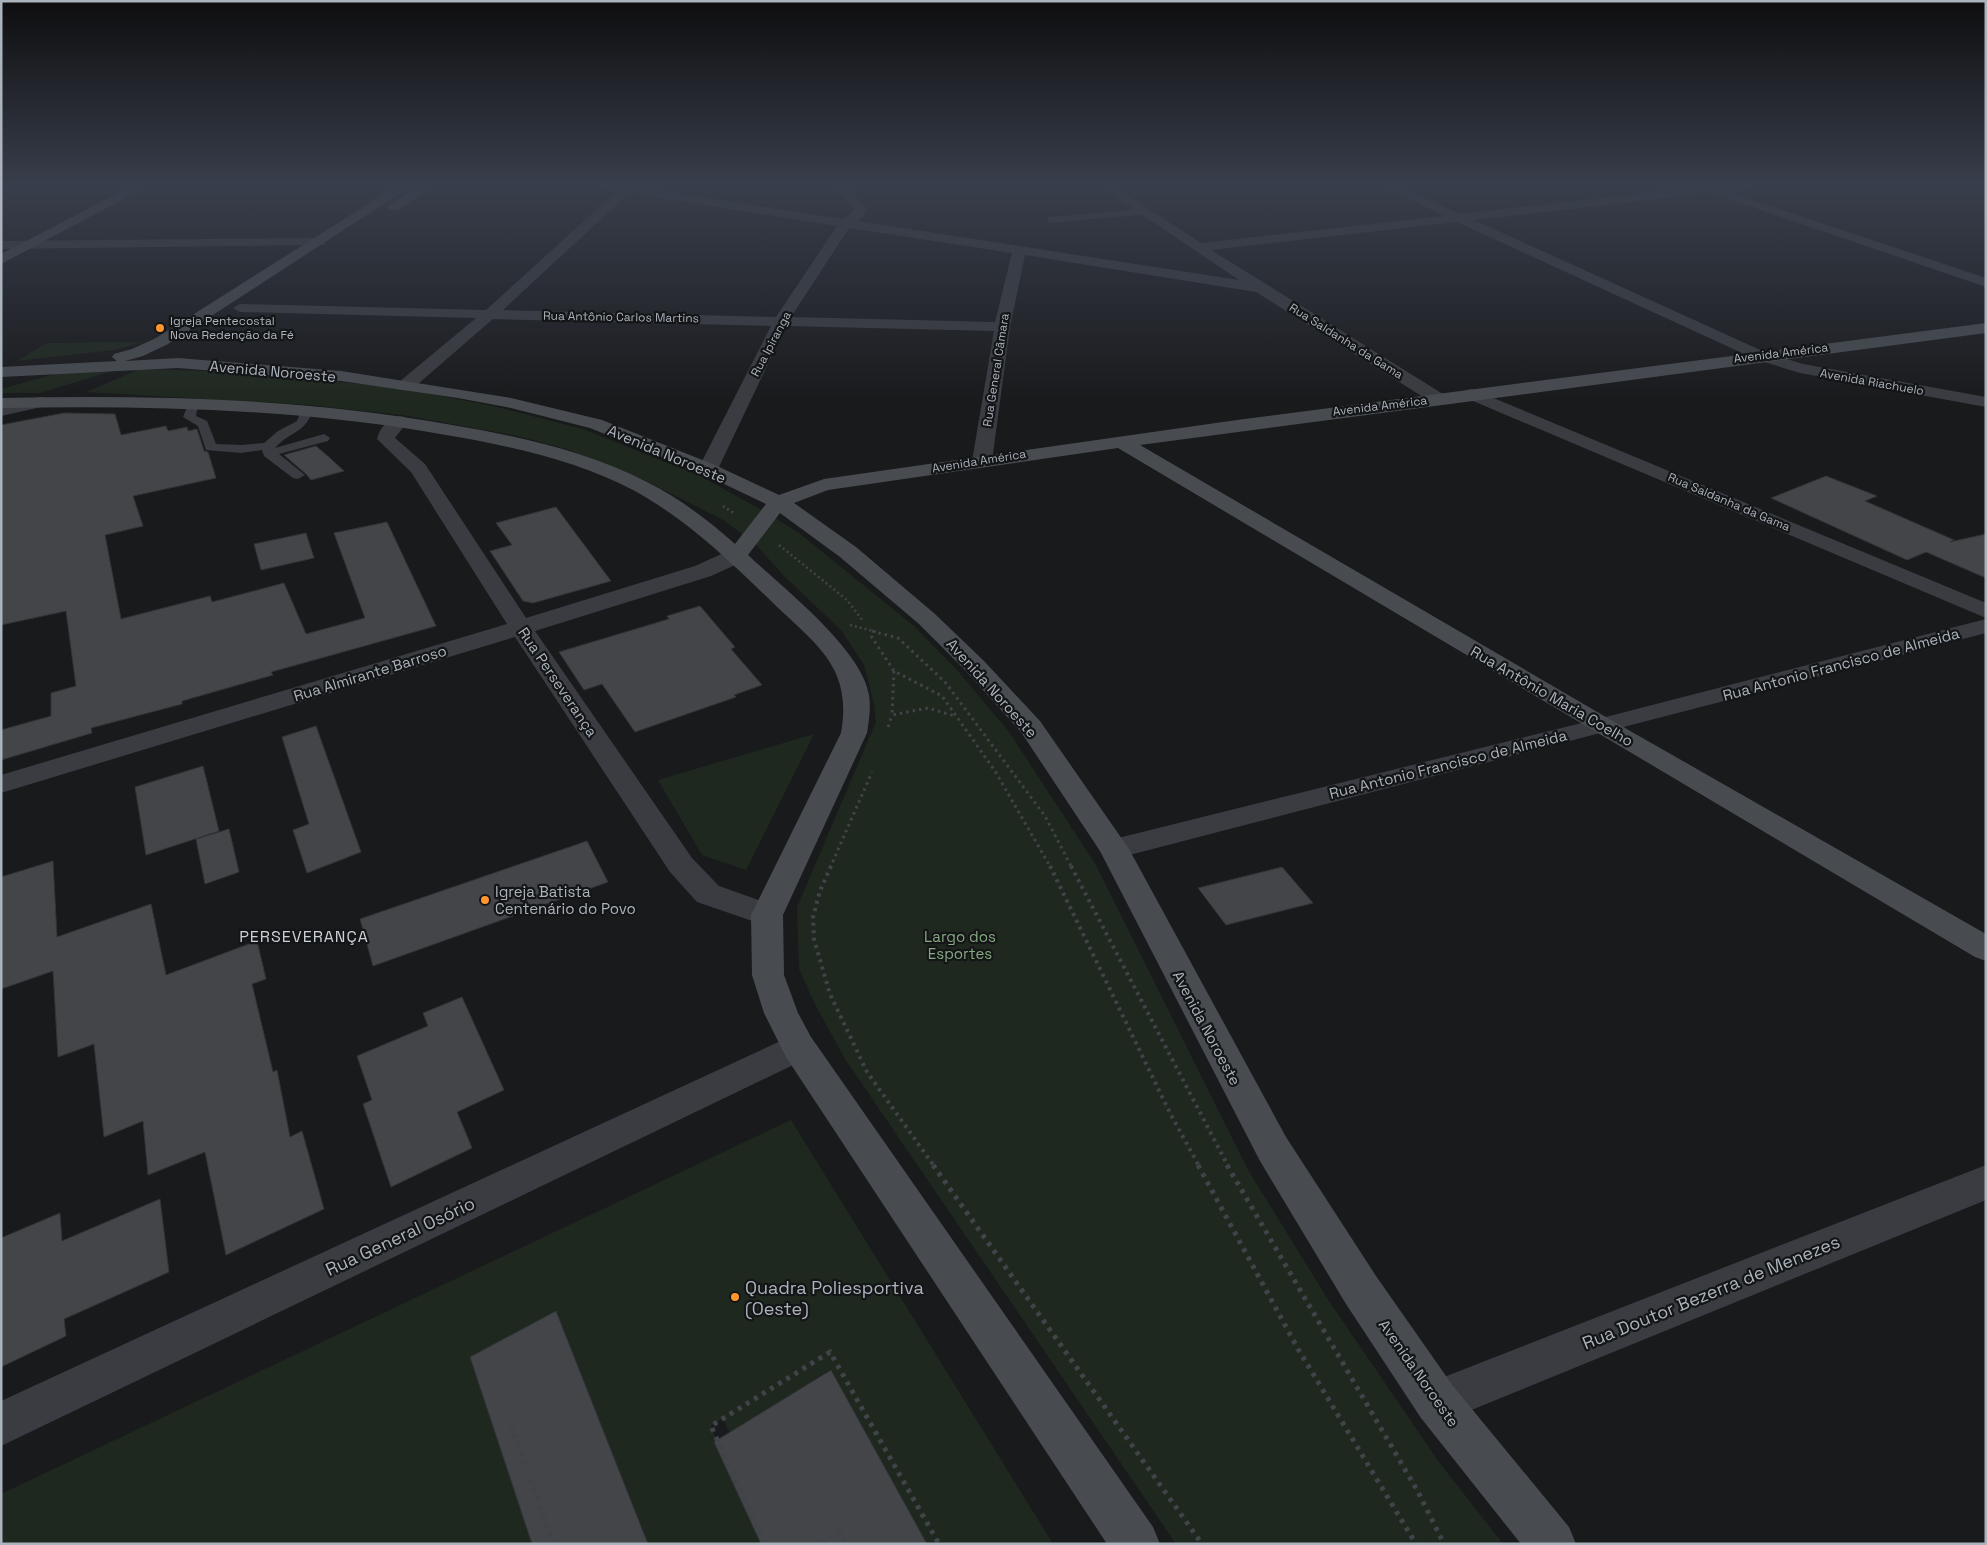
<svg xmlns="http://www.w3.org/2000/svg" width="1987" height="1545" font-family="'Space Grotesk',sans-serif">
<rect width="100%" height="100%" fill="#191a1c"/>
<path fill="#1f281f" d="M143,342l-29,8 -97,11 30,-18z
M125,367l-85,26h-39v-4l72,-20z
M140,369l99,3 161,16 93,18 90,23 117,47 62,34 37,23 115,93 43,44 52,62 87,133 152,305 81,131 110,161 64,82h-327l-331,-485 -30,-55 -16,-35 -2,-62 79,-185 -2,-18 -10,-39 -23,-35 -56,-53 -29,-32 -31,-24 -79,-40 -80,-32 -48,-13 -116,-21 -93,-10 -223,-13z
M814,734l-68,136 -44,-15 -44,-75z
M791,1120l262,424h-126l-96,-175 -101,64 -7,-14 -12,7 5,14 -1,2 46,102h-113l-92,-233 -86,46 62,187h-531v-50z"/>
<path fill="#434549" stroke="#333438" d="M64,413l51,1 6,21 45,-9 2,5 19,-4 1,4 9,-2 7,22 4,1 8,26 -83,18 10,30 -38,9 16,84 89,-23 2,6 72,-19 22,51 59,-16 -31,-85 53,-11 49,104 -165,46 2,3 -91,26v3l-91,24 1,5 -91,27v-30l50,-14v-23l25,-7 -10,-75 -65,14v-200z
M316,446l15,13 13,12 -33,9 -5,-6 -22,-19z
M1826,476l51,20 -12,5 89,39 -4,2 36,-8v44l-60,-26 -19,8 -136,-62z
M556,507l55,74 -78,22 -10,-2 -33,-50 22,-6 -16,-22z
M306,533l8,25 -53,12 -7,-26z
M700,606l35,41 -4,2 31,36 -28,10 2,2 -101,35 -33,-48 -18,6 -25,-38 110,-33 -2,-3z
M316,726l45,126 -54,21 -14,-43 16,-6 -27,-87z
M203,766l16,65 -73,24 -11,-68z
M229,829l10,43 -34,12 -9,-45z
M587,841l21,41 -235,84 -13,-47z
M53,861l4,76 94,-33 15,71 91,-34 9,38 -14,5 21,88 4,-2 13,67 12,-6 22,78 -98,46 -21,-103 -57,23 -5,-54 -39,16 -10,-93 -36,13 -5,-86 -52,18v-112z
M1282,867l31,36 -87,22 -28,-37z
M462,997l42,93 -47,22 15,36 -81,39 -28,-83 9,-4 -15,-44 71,-30 -5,-13z
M160,1199l9,73 -105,47 2,17 -65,31v-129l59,-25 2,28z
M556,1311l92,233h-116l-62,-187z
M831,1370l96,174h-166l-47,-102z"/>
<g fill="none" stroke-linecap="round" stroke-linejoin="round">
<path stroke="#404448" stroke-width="2.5" stroke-dasharray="2 3" stroke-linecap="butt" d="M723,506l12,8
M779,545l68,55 16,21
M850,625l27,7"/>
<path stroke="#404448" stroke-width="3" stroke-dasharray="2.5 4" stroke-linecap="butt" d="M872,631l26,7 47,44 100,134 27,52
M871,636l23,35 48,25 53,75 56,97
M894,671l-2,44 36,-7 27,8
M888,727l4,-12
M830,868l42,-96"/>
<path stroke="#404448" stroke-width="4" stroke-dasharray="3 4.5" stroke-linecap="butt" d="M831,866l-11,25 -7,26 1,22 16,55 37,78 67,94
M1050,866l121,249 28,51
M1071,866l157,300"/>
<path stroke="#404448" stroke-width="5" stroke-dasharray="4 5.5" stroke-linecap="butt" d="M933,1165l269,379
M1198,1165l100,184 118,195
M1227,1165l190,325 27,54
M511,1425l42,119
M765,1544l-54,-118 119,-74 109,192
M822,1544l18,-13 7,13"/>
<path fill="#3a3c41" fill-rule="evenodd" d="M1144,209l3,1v4l-97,9 -4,-3 4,-3z
M198,400l6,4 -7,6 -1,6 11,5 9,23 25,1 23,-2 14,-12 19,-10 5,-12 4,-1 6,4c-7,21 -23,20 -37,36l49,-14 6,4 -2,3 -49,13 26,21 -7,4 -5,-1 -29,-22 -2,-6 -21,3 -35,-3 -8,-24 -15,-9 5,-12z"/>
<path fill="#3a3c41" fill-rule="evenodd" d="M593,185h44l-2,2 208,32 12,-9 -23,-25h13l22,24 -3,7 -7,5 382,59 -141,-95h14l89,58 243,-27 -63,-31h16l63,29 255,-29h41l-6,3 -25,3 261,87v9l-275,-94 -237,27 293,133 36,11 183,33v10l-186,-34 -45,-14 -298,-137 -246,28 232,144 3,4 -3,4h-12l-175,-110 -231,-37 -15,72 -18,134 -3,4h-14l-3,-4 22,-130 -208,-5 -68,143 -3,4h-14l-3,-4 73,-143 -278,-7 -82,71h-12l-3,-4 3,-4 77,-64 -236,-6 -7,-4 7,-4 246,6 131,-119zM629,193l208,33 -61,91 -273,-7zM849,228l163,25 -17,69 -204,-5z
M319,238l7,4 -2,3 -323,4v-8z
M1472,389l514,214v15l-520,-220 -3,-4 3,-4z
M40,397l6,1 3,4 -3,4 -45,10v-10z
M399,416l6,1 3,4 -13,17 30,26 101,154 169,-52 33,-15 8,-1 8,1 3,5 -3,5 -33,15 -176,55 157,227 27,28 59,21 5,8 -5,8 -11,3 -70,-24 -27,-30 -155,-235 -514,156v-18l506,-151 -96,-152 -34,-33c2,-11 12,-21 22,-23z
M1986,619v14l-872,226 -10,-3 -5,-7 5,-7 10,-3 480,-119z
M798,1033l12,4 5,10 -5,10 -809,389v-45z
M1986,1165v35l-549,224 -16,-6 -6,-16 6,-16z"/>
<path fill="#484c51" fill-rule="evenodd" d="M134,185h16l-149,79v-10z
M398,185h15l-245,159 -25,12 -18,5 53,-3 163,13 170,27 91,22 113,45 64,30 45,-16 413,-59 749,-97v10l-846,112 471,275 375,214v27l-11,-4 -857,-509 -290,42 -34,13 62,44 79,67 49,47 56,60 89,128 157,288 90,139 77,110 116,141 7,17h-55l-100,-126 -75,-114 -86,-143 -160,-310 -79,-119 -55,-61 -47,-47 -79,-67 -60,-44 -32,42c34,32 114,94 121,140 2,13 0,25 -2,38l-84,182 1,60 14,38 13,24 342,490 7,17h-53l-321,-487 -22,-44 -12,-38 -1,-60 90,-182c12,-67 -26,-89 -69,-131 -42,-41 -85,-82 -137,-111 -56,-30 -121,-44 -183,-55 -149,-27 -300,-31 -451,-28v-10c151,-3 302,0 451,27 66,11 135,26 195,57 32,16 61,38 88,62l31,-40 -65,-31 -111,-45 -79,-20 -53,-10 -117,-17 -163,-13 -177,9v-10l116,-6 -5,-4 2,-3 18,-5 24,-11z
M421,185h15l-38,25h-8l-2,-3 2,-3z"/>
</g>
<linearGradient id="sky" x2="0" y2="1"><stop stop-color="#0e0e0f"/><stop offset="0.46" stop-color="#383e4b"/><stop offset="1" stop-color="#383e4b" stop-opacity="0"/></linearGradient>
<rect width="1987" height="402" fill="url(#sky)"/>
<g fill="#ff962e" stroke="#141517" stroke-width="2">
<circle cx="160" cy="328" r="5"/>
<circle cx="485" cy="900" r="5"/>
<circle cx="735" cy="1297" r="5"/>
</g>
<g text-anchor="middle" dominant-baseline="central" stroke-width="4.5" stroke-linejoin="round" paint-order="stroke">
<g font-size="12" fill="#abb3bc" stroke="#141517">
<text transform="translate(621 317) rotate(1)">Rua Antônio Carlos Martins</text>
<text transform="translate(1346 341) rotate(32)">Rua Saldanha da Gama</text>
<text transform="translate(771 344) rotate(-62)">Rua Ipiranga</text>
<text transform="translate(1781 353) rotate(-7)">Avenida América</text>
<text transform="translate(996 370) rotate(-81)">Rua General Câmara</text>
<text transform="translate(1872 382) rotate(10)">Avenida Riachuelo</text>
<text transform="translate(1380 406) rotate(-7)">Avenida América</text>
<text transform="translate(979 461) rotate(-9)">Avenida América</text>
<text transform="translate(1729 502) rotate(23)">Rua Saldanha da Gama</text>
</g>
<g font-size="12" fill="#abb3bc" stroke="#141517" text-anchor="start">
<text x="170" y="321">Igreja Pentecostal<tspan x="170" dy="14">Nova Redenção da Fé</tspan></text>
</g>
<g font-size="15" fill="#abb3bc" stroke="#141517">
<text transform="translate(273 371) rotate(5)">Avenida Noroeste</text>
<text transform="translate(667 454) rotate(23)">Avenida Noroeste</text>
<text transform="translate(1841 664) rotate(-15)">Rua Antonio Francisco de Almeida</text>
<text transform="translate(370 673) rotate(-17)">Rua Almirante Barroso</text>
<text transform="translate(558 682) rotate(56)">Rua Perseverança</text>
<text transform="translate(992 688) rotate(48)">Avenida Noroeste</text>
<text transform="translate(1552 696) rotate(30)">Rua Antônio Maria Coelho</text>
<text transform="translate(1448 764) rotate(-14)">Rua Antonio Francisco de Almeida</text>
<text transform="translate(1207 1028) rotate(62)">Avenida Noroeste</text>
<text transform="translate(1419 1373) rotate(55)">Avenida Noroeste</text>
</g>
<g font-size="15" fill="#abb3bc" stroke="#141517" text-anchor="start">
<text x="495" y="891">Igreja Batista<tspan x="495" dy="17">Centenário do Povo</tspan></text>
</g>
<g font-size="15" fill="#85a980" stroke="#141517">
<text x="960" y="936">Largo dos<tspan x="960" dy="17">Esportes</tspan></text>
</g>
<g font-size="16" letter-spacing="1" fill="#ccd1d8" stroke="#141517">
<text x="304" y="936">PERSEVERANÇA</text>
</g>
<g font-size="18" fill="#abb3bc" stroke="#141517">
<text transform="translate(400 1236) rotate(-25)">Rua General Osório</text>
<text transform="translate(1711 1292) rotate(-22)">Rua Doutor Bezerra de Menezes</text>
</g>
<g font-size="18" fill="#abb3bc" stroke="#141517" text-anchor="start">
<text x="745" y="1287">Quadra Poliesportiva<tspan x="745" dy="21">(Oeste)</tspan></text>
</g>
</g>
<rect width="1987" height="1545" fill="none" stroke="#abb3bc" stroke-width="5"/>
</svg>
